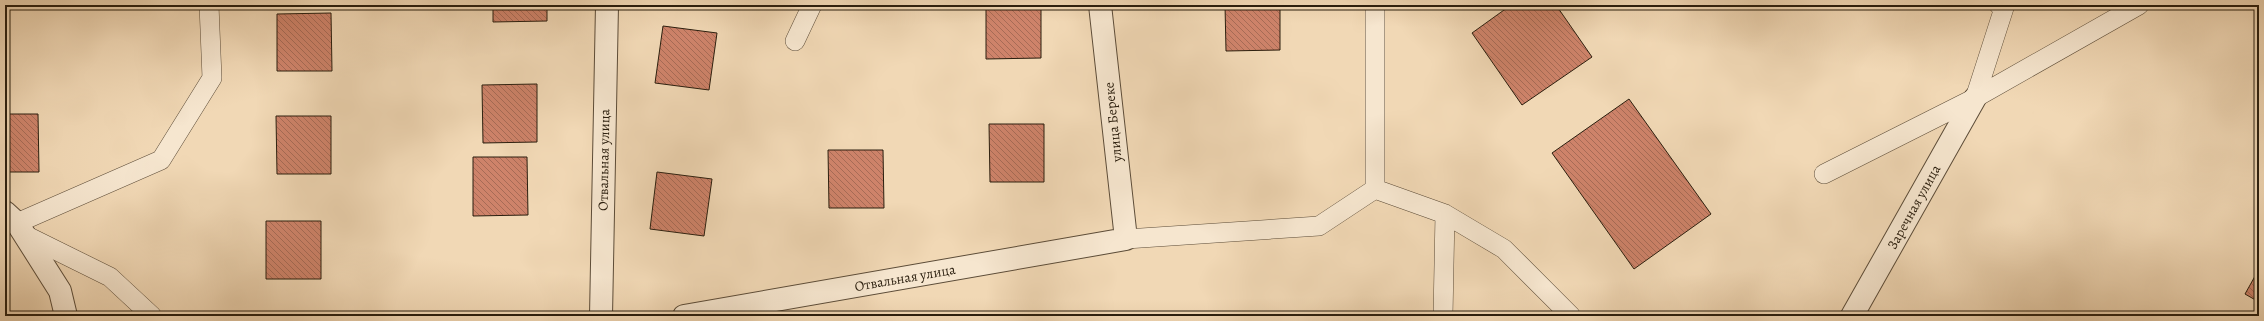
<svg xmlns="http://www.w3.org/2000/svg" width="2264" height="321" font-family="Alegreya,serif">
<defs>
<pattern id="building-back-hatch" width="6" height="6" patternUnits="userSpaceOnUse"><rect width="6" height="6" fill="#ce836a"/><path d="M-1 5l2 2M0 0l6 6M5-1l2 2" fill="none" stroke="#a76b56"/></pattern>
</defs>
<rect width="100%" height="100%" fill="#f1d8b5"/>
<filter id="stains"><feTurbulence type="fractalNoise" baseFrequency=".005" numOctaves="4"/><feColorMatrix values="0 0 0 0 .2 0 0 0 0 .09 0 0 0 0 .02 0 0 0 .5 -.17"/></filter>
<radialGradient id="worn" r=".72"><stop offset=".6" stop-color="#630" stop-opacity="0"/><stop offset="1" stop-color="#630" stop-opacity=".3"/></radialGradient>
<path fill="url(#building-back-hatch)" stroke="#2a1e0e" d="M493,5h54v16l-54,1z
M986,5h55v53l-55,1z
M1225,5h55v45l-54,1z
M1511,5h45l36,52 -70,48 -50,-72z
M331,13l1,58h-55v-57z
M663,26l54,7 -8,57 -54,-7z
M537,84v58l-54,1 -1,-58z
M1629,99l82,115 -77,55 -82,-116z
M5,114h33l1,58h-34z
M276,116h55v58h-54z
M989,124h55v58h-54z
M828,150h55l1,58h-55z
M473,157h54l1,58 -55,1z
M657,172l55,7 -8,57 -54,-7z
M266,221h55v58h-55z
M2259,269v33l-14,-8z"/>
<g fill="none" stroke-linecap="round" stroke-linejoin="round">
<defs>
<path id="lane" d="M795,41l17,-36
M1975,98l29,-90 -5,-3
M1824,174l151,-76 164,-93
M1375,189l70,25 59,35 67,67
M17,223l144,-63 51,-82 -3,-73
M25,235l85,42 42,39
M1126,239l193,-13 56,-37v-184
M1443,316l2,-102"/>
<path id="street" d="M5,212l12,11 43,68 6,25
M601,316l6,-311
M684,316l442,-77 -26,-234
M1852,316l123,-218"/>
</defs>
<use href="#lane" stroke="#5c4c38" stroke-width="20"/>
<use href="#street" stroke="#5c4c38" stroke-width="24"/>
<use href="#lane" stroke="#f6e6cf" stroke-width="19"/>
<use href="#street" stroke="#f6e6cf" stroke-width="22"/>
</g>
<g text-anchor="middle" dominant-baseline="central" stroke-width="3.5" stroke-linejoin="round" paint-order="stroke">
<g font-size="14" fill="#2a1e0e" stroke="#f6e6cf">
<text transform="translate(1113 122) rotate(-96)">улица Береке</text>
<text transform="translate(604 160) rotate(-89)">Отвальная улица</text>
<text transform="translate(1914 207) rotate(-61)">Заречная улица</text>
<text transform="translate(905 278) rotate(-10)">Отвальная улица</text>
</g>
</g>
<rect width="2264" height="321" fill="none" stroke="#f1d8b5" stroke-width="20"/>
<rect x="6" y="6" width="2252" height="309" fill="none" stroke="#2a1e0e" stroke-width="2"/>
<rect x="10" y="10" width="2244" height="301" fill="none" stroke="#2a1e0e"/>
<rect width="100%" height="100%" filter="url(#stains)"/>
<rect width="100%" height="100%" fill="url(#worn)"/>
</svg>
